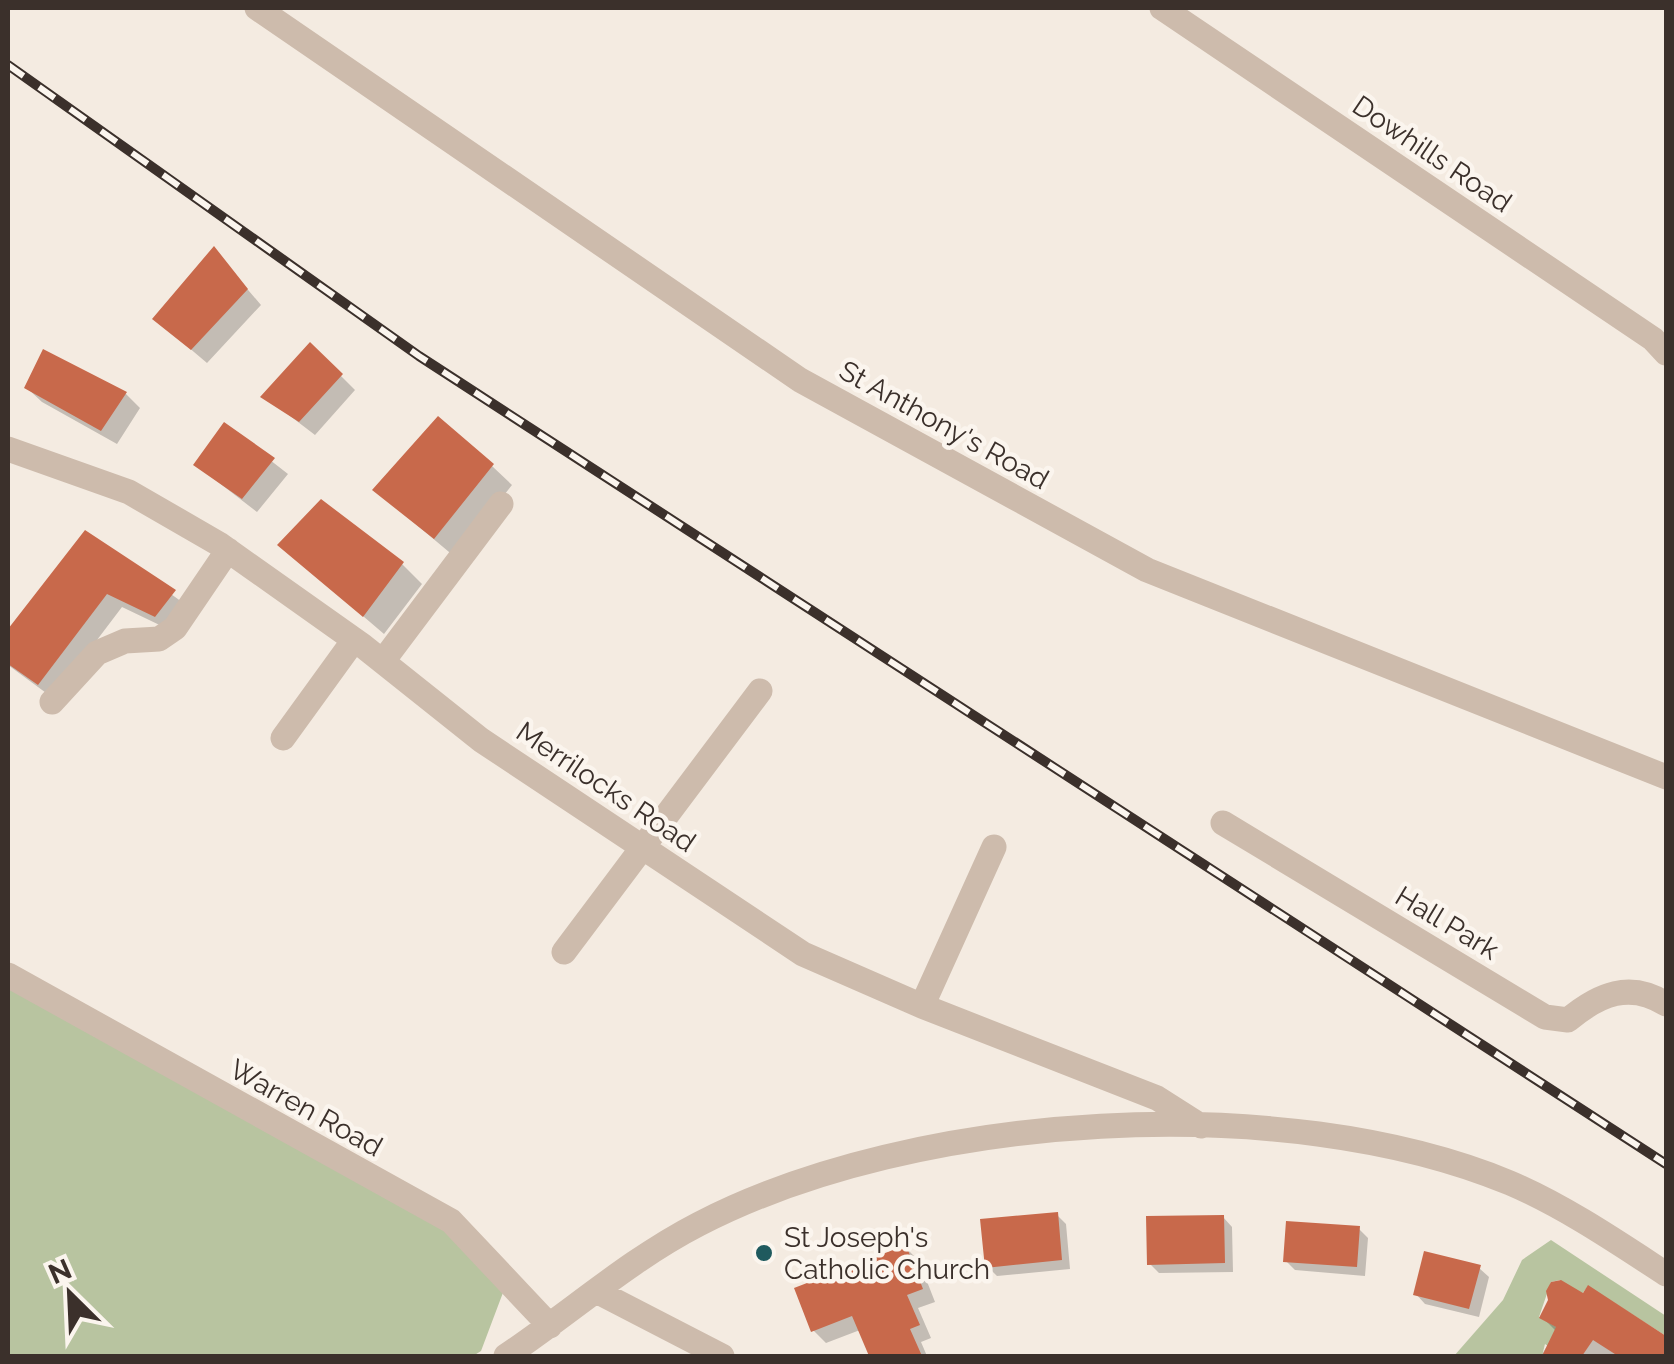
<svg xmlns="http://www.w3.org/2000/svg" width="1674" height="1364" font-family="Raleway,sans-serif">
<rect width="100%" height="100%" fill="#f4ebe1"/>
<path fill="#b8c4a0" d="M8,973l443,248 56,61 -26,69 -8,5h-465z
M1551,1240l115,76v20l-78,-50 -10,13 -18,-19 -9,2 -12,35 21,12 -11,18 -4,-3 -3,12h-88l49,-56 19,-40z"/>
<path fill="#0003" d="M214,250l47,55 -54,58 -52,-44z
M310,345l45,45 -40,45 -51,-39z
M27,388l99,6 14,14 -23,36 -75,-42z
M225,425l63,49 -31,38 -61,-47z
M492,466l20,19 -57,72 -80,-67z
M86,533l103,74 -19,23 -48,-23 -69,91 -45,-33v-30z
M280,545l122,19 20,20 -38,50z
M1057,1215l9,9 4,45 -73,7 -10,-10z
M1223,1217l9,10 1,45 -74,1 -9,-9z
M1359,1229l9,9 -3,38 -70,-6 -9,-9z
M906,1248l13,13 16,41 -17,6 13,30 -10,4 6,14h-55l-12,-26 -34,13 -13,-13z
M1479,1268l10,9 -10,40 -54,-13 -9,-10z
M1588,1289l78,53v14h-125l15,-25 -14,-14 41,-21z"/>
<path fill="#c8694b" d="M214,246l34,43 -57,61 -39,-31z
M310,342l33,32 -44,48 -39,-25z
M43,349l84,43 -26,39 -77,-43z
M438,416l56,48 -60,75 -62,-49z
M224,422l51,36 -33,41 -49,-34z
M321,499l83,63 -41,55 -86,-72z
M85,530l91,60 -21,27 -48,-23 -69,91 -30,-21v-35z
M1058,1212l4,48 -77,8 -5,-49z
M1224,1215l1,48 -78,2 -1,-49z
M1286,1221l74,5 -3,41 -74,-5z
M906,1245l17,44 -16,6 13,30 -10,4 12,27h-53l-17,-40 -41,16 -17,-44z
M1424,1251l57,14 -12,44 -56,-14z
M1561,1280l22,13 5,-8 78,51v20h-48l-25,-16 -11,16h-40l14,-29 -17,-9 9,-18 -2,-9 5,-9z"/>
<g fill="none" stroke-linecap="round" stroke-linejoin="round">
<path stroke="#cdbbac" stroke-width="25" d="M257,8l543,372 347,190 519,207
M1162,8l491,331 13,14
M8,449l121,43 90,52 144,102 118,94 322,214 119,52 235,92 44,28
M383,661l118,-157
M52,702l45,-49 28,-12 34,-2 16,-11 53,-78
M283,738l71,-98
M1223,823l322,194 23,3c31,-26 62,-39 98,-16
M564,952l196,-261
M8,975l443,246 99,105
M922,1006l72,-159
M598,1292l124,64
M506,1356c64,-43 123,-96 193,-132 216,-112 585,-135 811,-41 54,23 107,59 156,91"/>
<defs>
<path id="rail" d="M8,65l411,291 1247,808"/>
</defs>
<use href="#rail" stroke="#3b302b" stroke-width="10"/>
<use href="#rail" stroke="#fbf5ee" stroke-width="6" stroke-dasharray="19" stroke-linecap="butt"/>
</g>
<circle fill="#1f5a5e" stroke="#fbf5ee" stroke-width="4" cx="764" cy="1253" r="10"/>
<g text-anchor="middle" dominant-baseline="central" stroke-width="9" stroke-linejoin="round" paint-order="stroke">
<g font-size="28" fill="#3b302b" stroke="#fbf5ee">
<text transform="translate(1432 154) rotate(34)">Dowhills Road</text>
<text transform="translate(944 425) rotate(29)">St Anthony's Road</text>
<text transform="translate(606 787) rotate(34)">Merrilocks Road</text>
<text transform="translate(1447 923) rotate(31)">Hall Park</text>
<text transform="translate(306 1108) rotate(29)">Warren Road</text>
</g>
<g font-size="28" fill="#3b302b" stroke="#fbf5ee" text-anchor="start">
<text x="784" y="1237">St Joseph's<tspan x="784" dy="32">Catholic Church</tspan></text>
</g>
</g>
<rect width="1674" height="1364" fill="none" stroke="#3b302b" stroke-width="20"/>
<g transform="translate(70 1294) rotate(336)" stroke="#fbf5ee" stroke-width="8" paint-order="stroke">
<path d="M0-8L18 38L0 25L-18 38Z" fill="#3b302b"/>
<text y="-15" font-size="28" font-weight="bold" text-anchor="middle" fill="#3b302b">N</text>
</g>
</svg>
